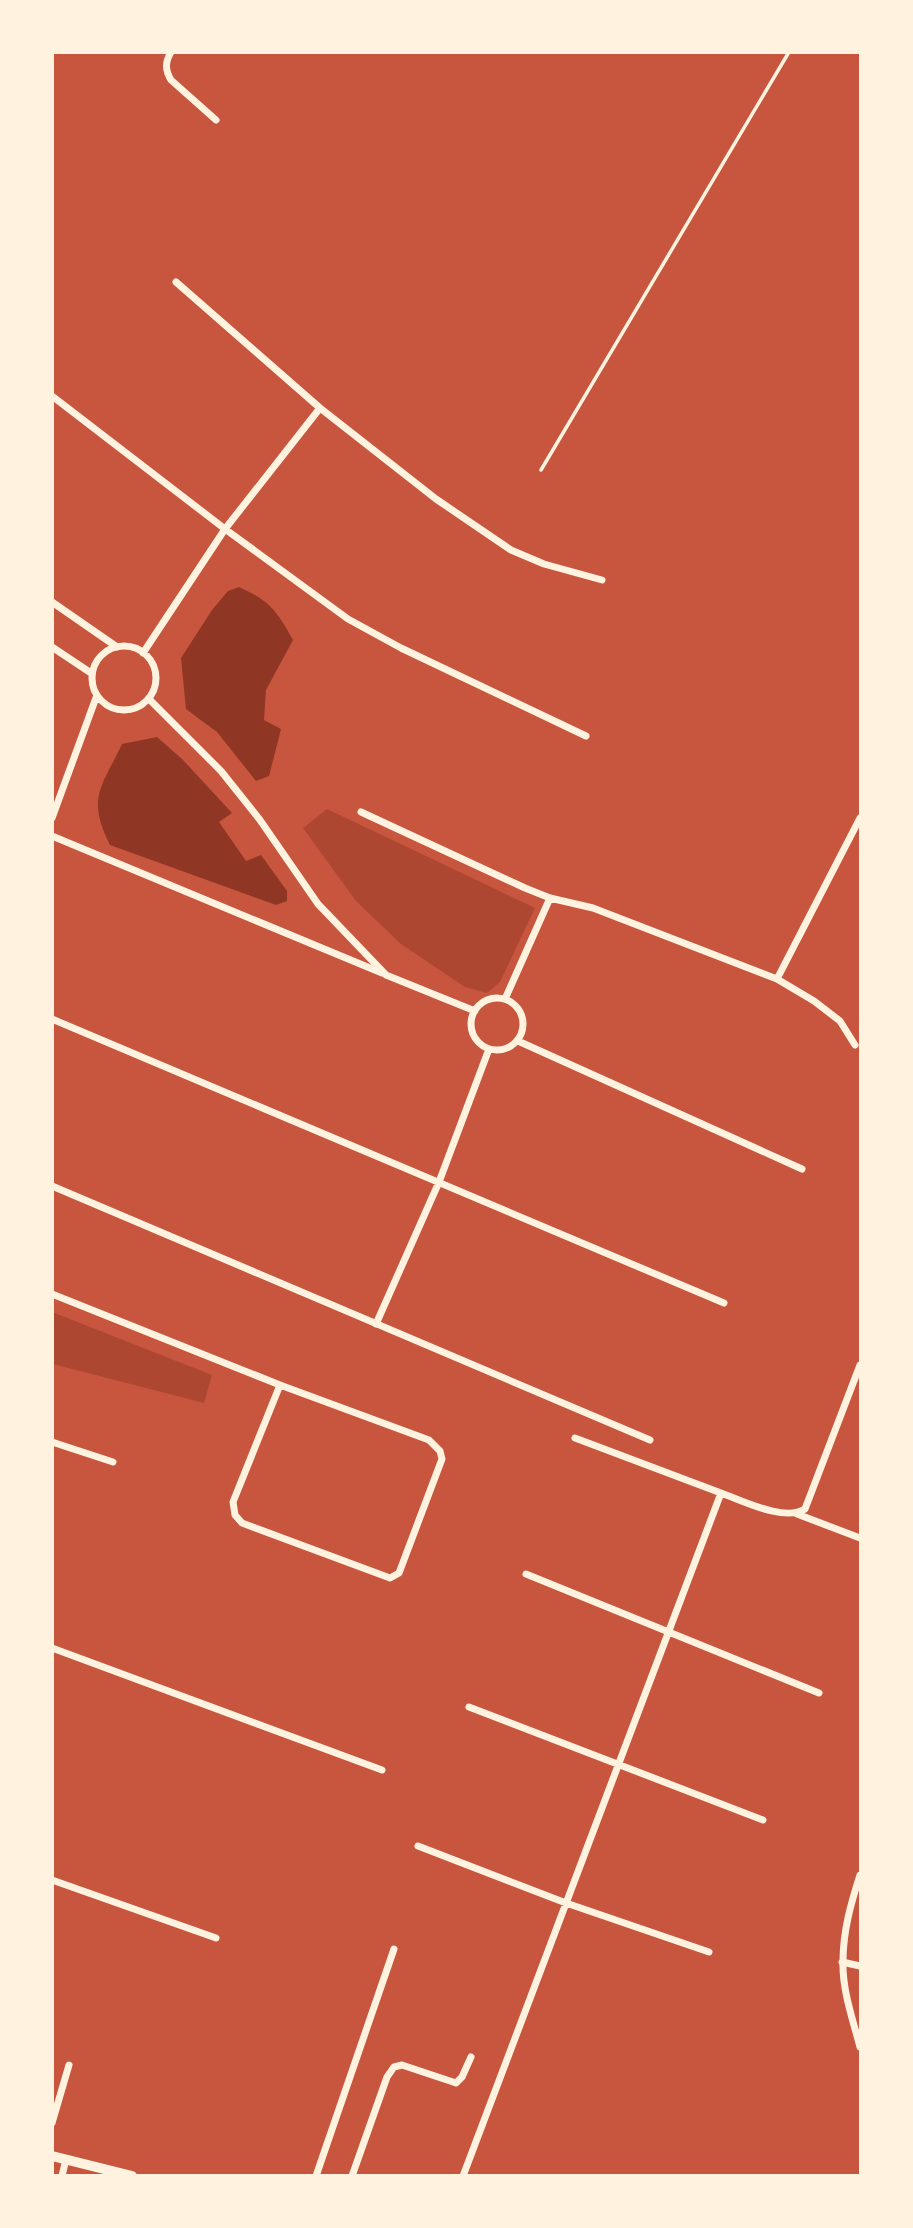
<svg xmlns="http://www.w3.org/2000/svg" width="913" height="2228" font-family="Ubuntu,sans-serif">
<rect width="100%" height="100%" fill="#c8553d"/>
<path fill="#ae4732" d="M327,809l208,99 -35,74 -13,11 -22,-6 -64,-43 -45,-43 -53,-73z
M52,1312l160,63 -8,28 -151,-39z"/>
<path fill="#8f3625" d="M239,587c31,14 38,24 54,53l-27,50 -2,30 17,9 -12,47 -13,5 -39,-49 -31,-23 -5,-51 31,-48 16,-19z
M157,737l26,23 49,53 -13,9 27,39 15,-6 26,36v10l-11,4 -166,-60c-24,-48 -8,-58 12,-101z"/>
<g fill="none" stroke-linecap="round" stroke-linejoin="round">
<path stroke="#fff3e0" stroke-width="3.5" d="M541,470l248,-418"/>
<path stroke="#fff3e0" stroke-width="7" d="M171,52c-6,10 -6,18 0,28l45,40
M176,282l144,126 116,91 75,51 33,14 58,16
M52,396l173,133 123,90 53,29 185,88
M52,602l65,45
M92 678a32 32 0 1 1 64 0a32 32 0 1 1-64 0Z
M52,647l39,26
M143,653l82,-124 95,-121
M149,699l72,72 39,49 58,84 68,71 89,36
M361,812l164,76 25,10 43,10 184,71 37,22 26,20 15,24
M52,818l45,-123
M52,836l330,137
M777,979l83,-161
M471 1024a26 26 0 1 1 52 0a26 26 0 1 1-52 0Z
M505,999l45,-101
M52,1019l672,284
M518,1041l284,128
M52,1186l598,254
M52,1294l228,91 149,55 11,11 2,8 -43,114 -9,5 -148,-55 -7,-8 -2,-13 47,-117
M376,1324l63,-142 50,-133
M575,1438l146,55
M52,1442l61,20
M797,1514l63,24
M526,1574l293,119
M52,1648l330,122
M469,1707l294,113
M418,1846l148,57 143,49
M860,1875c-9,28 -17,56 -17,86 -1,29 10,59 17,86
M52,1880l164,58
M842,1962l18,4
M52,2123l17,-58
M62,2176l4,-17
M316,2176l78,-227
M352,2176l35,-99 7,-10 8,-2 54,18 6,-6 9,-20
M463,2176l258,-683c23,8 63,29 84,16l55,-144"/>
<path stroke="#fff3e0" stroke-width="10" d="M52,2156l80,20"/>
</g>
<rect width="913" height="2228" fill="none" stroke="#fff3e0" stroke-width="108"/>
</svg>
